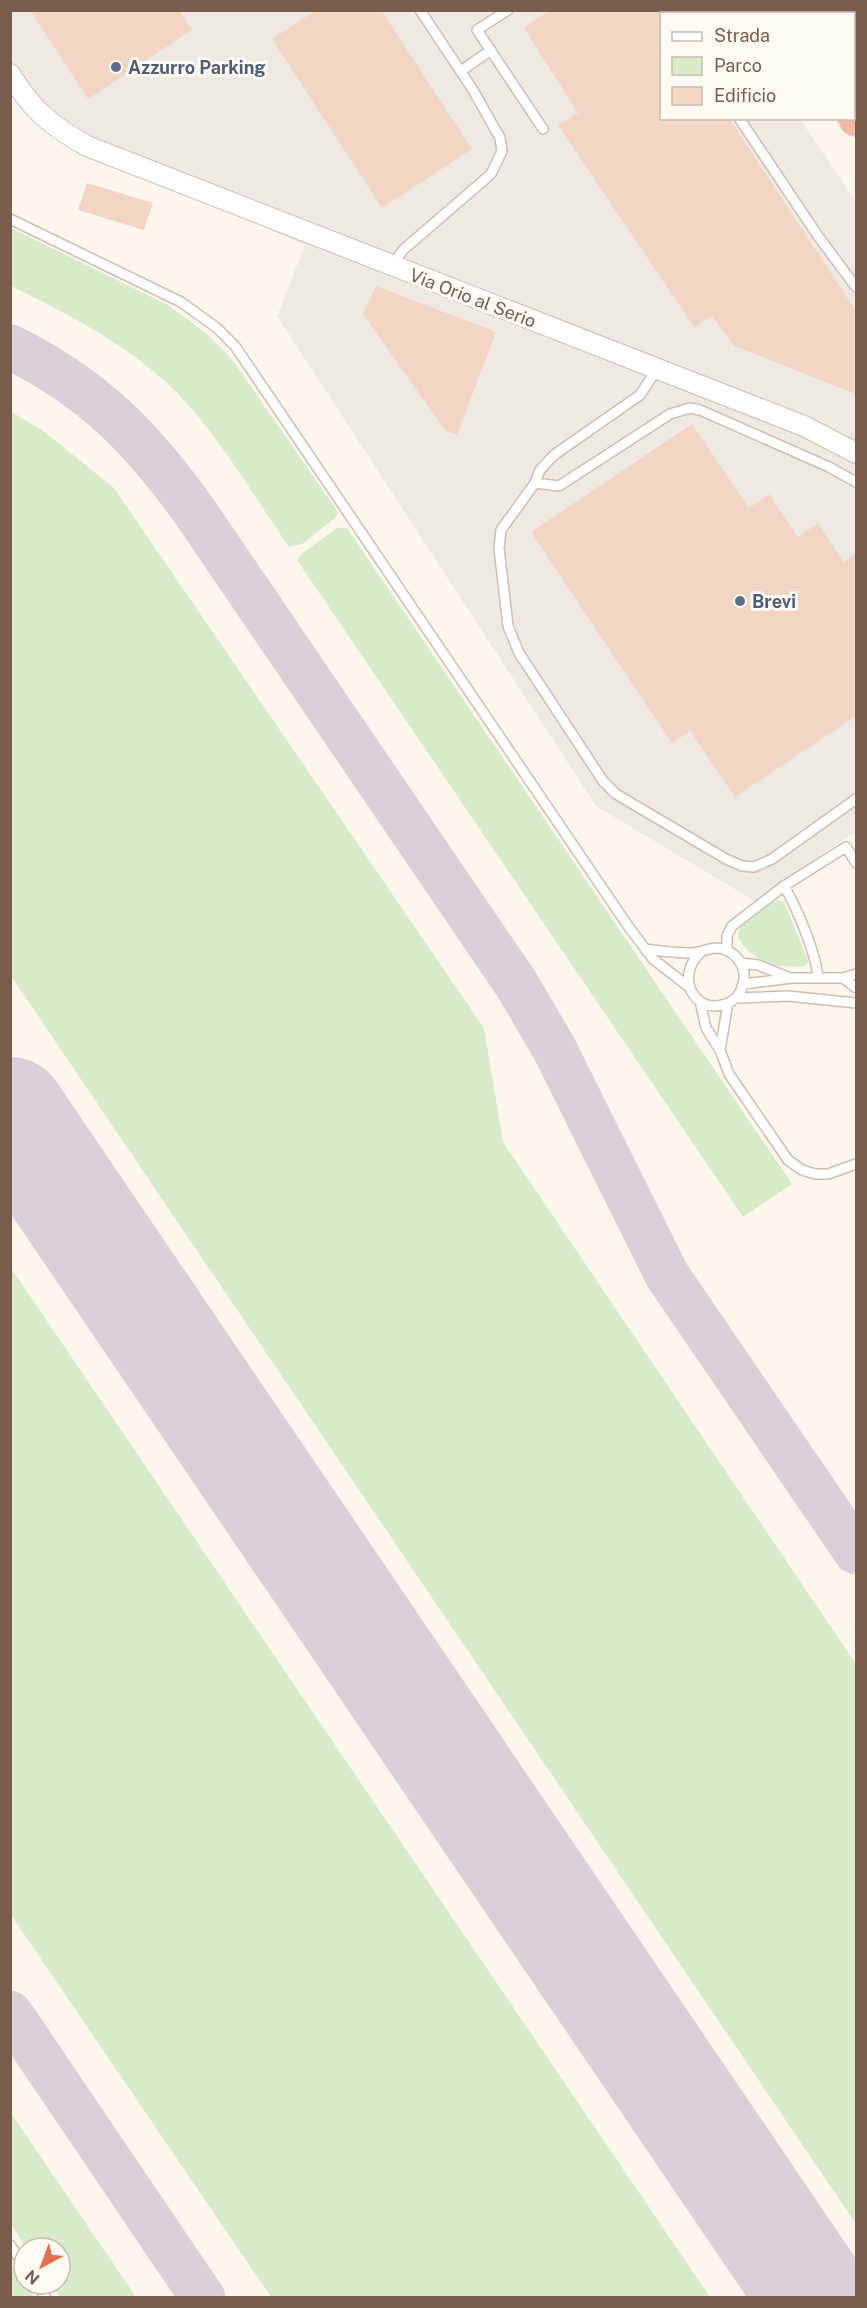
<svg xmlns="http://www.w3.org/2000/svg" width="867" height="2308" font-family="'Public Sans',sans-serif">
<rect width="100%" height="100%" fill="#fdf6ec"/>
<path fill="#efe9e4" d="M10,11h717l2,2 -67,1v104l138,1 56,83v629l-101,70 -159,-95 -319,-490 28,-71 -239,-103 -55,-54z"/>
<path fill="#d8ecc9" d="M11,228l157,77 39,29 24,24 107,154 -2,5 -34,27 -13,3c-41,-59 -81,-132 -137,-177 -43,-35 -92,-60 -141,-84z
M10,411l32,19 72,58 370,540 19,114 353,522v560l-845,-1248z
M337,528h10l445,656 -49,33 -446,-657 7,-8z
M777,900l7,2 24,58v3l-5,4c-11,-1 -23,0 -33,-3 -11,-3 -39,-23 -30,-36 7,-11 26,-20 37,-28z
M11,1268l699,1029h-439l-260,-382z
M10,2113h1l125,184h-76l-9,-13h9v-36h-34l-15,-24z
M10,2263l24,34h-23z"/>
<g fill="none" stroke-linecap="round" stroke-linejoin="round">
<path stroke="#dbcfda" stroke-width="45" d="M10,347c84,41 134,93 187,168l320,470 37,63 113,227 189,277
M10,2013l193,285"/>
<path stroke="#dbcfda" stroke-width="112" d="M10,1113l805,1185"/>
</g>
<path fill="#f3d5c3" d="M30,10h149l13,20 -104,69z
M316,10h65l91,139 -90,59 -110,-169z
M550,10h108l4,6v102h67l127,193v83l-122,-48 -22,-30 -18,11 -136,-202 20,-12 -54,-85z
M87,183l66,20 -9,27 -66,-20z
M376,286l120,46 -39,103 -12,-5 -82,-116z
M692,424l57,84 20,-14 29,43 20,-14 26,39 12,-9v163l-121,81 -45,-66 -18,12 -141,-211z"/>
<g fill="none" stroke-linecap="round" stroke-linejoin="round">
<defs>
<path id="service" d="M508,10l-31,20 66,99
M667,10l2,4
M461,71l30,-21
M739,118l79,118 38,51
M10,219l171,83 36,26 18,18 393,580 25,33 36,28
M392,266l11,-16 88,-76 11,-23 -2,-13 -27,-48 -53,-80
M657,369l-17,26 -86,60 -14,15 -5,13 -34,47 -2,18 9,78 11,27 84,128 13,13 110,65 16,7 12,1 18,-8 84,-60
M535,483l24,3 111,-72 20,-6 10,2 129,57 27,15
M784,886c13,22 32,67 34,92
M645,949c15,2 30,4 46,4 9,0 17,-5 26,-5 18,1 31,19 26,36 -2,9 -8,17 -17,20 -32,11 -51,-27 -26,-51
M727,951v-15l5,-10 52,-40 62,-39 10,16
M741,963l17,2 32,13
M843,978l13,10
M743,984l49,-6h51l13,-4
M736,998l52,-2 68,7
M700,1001l6,27 14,22 9,24 59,86 14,10 13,4h13l28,-10
M720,1050l8,-47
M10,2245l14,20
M37,2284l9,14"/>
<path id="minor" d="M10,74c23,37 40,51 77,72l717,280 52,27"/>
<path id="motorway" d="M783,10l2,4
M827,10l2,4
M854,49l2,5
M854,114l2,5"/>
</defs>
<use href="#service" stroke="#d1beb0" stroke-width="12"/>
<use href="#minor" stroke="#d1beb0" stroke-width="22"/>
<use href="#motorway" stroke="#dad1cd" stroke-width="36"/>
<use href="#service" stroke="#fff" stroke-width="9"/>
<use href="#minor" stroke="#fff" stroke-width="20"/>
<use href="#motorway" stroke="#f7b7a3" stroke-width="33"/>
</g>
<g fill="#5c6f8a" stroke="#fffaf3" stroke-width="2">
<circle cx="116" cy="67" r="6"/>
<circle cx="740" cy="601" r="6"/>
</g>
<g text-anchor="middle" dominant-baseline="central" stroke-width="6" stroke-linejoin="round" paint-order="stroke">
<g font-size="18" font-weight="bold" fill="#4e5e75" stroke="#fffaf3" text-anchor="start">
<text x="128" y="67">Azzurro Parking</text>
<text x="752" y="601">Brevi</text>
</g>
<g font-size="18" fill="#7a5c4d" stroke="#fffaf3">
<text transform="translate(473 298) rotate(21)">Via Orio al Serio</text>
</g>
</g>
<rect width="867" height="2308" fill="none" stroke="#7a5c4d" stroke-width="24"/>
<rect x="660" y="12" width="195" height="108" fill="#fffaf3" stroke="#cabbb1" stroke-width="1.5"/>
<rect x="672" y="32" width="30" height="9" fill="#ffffff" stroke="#cabbb1" stroke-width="1.5"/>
<text x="714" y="42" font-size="18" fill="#7a5c4d">Strada</text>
<rect x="672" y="57" width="30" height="18" fill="#d8ecc9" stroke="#cabbb1" stroke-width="1.5"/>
<text x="714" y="72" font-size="18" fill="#7a5c4d">Parco</text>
<rect x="672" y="87" width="30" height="18" fill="#f3d5c3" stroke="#cabbb1" stroke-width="1.5"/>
<text x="714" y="102" font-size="18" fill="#7a5c4d">Edificio</text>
<g transform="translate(42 2266) rotate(221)"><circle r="28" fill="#fffaf3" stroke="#cabbb1" stroke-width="1.5"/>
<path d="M0-4.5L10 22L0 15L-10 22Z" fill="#e76f51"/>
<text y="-9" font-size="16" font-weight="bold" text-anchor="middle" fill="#7a5c4d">N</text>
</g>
</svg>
